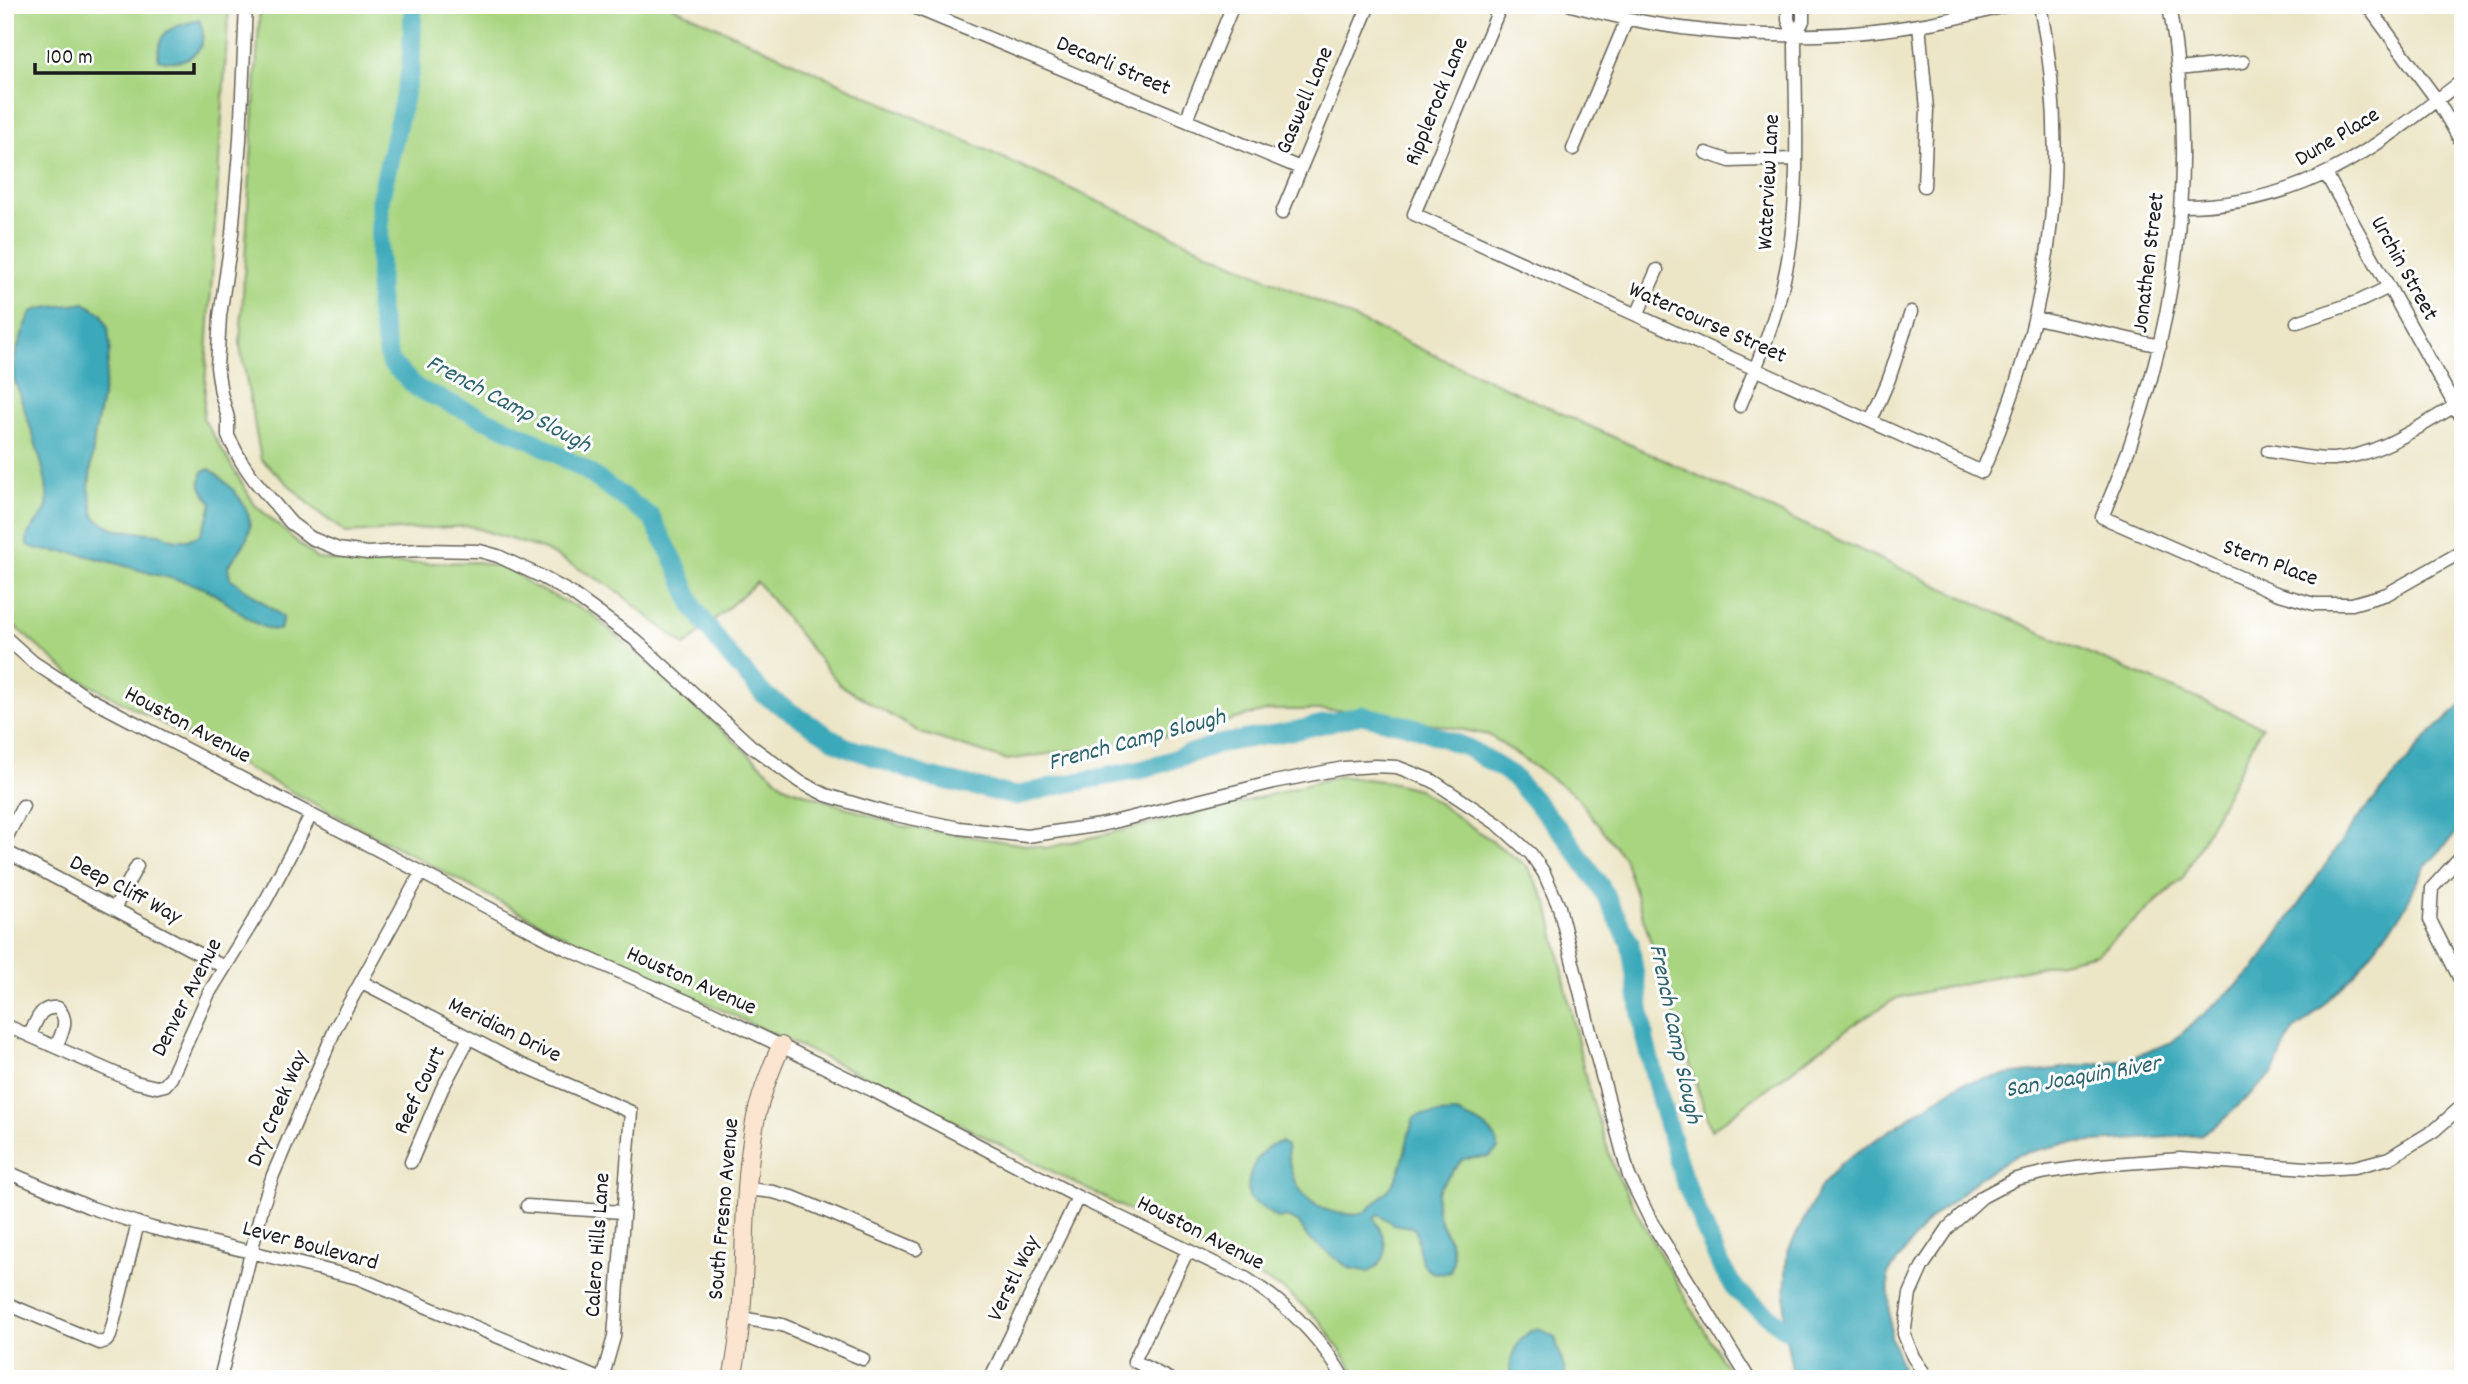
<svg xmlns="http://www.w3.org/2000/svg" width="2468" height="1384" font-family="Dekko,sans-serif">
<rect width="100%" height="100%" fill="#fff"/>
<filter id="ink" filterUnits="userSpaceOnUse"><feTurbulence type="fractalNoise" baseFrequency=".0143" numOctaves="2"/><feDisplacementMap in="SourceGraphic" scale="14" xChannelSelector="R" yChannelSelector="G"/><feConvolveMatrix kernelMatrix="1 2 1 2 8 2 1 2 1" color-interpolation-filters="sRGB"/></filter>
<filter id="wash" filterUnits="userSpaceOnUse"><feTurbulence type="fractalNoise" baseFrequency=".00686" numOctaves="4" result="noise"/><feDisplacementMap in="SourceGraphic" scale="28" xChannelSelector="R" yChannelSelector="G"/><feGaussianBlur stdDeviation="1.57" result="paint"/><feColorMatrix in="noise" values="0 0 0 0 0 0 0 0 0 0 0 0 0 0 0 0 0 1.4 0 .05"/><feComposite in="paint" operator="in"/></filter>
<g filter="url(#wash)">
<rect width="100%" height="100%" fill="#ece5c6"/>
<path fill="#a9d581" stroke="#62784e" stroke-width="2" d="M5,5h224l-26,413 52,87 62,54 73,5 88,-2 34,8 18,15 62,29 194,173 115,39 145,22 190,-44 103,-28 51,6 28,7 109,77 21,38 38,176 28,89 39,73 80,137h-373l-40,-58 -37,-32 -396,-202 -309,-144 -507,-268 -66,-57z
M260,5h409l1386,634 207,87 -79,152 -86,76 -200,44 -46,28 -140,104 -87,-272 -49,-63 -86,-60 -126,-25h-93l-97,25 -166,25 -86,-27 -81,-48 -83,-103 -72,64 -73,-59 -67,-37 -76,-24 -123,7 -28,-21 -57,-53 -21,-113z"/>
<path fill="#3ba9ba" stroke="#2c626b" stroke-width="2" d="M199,20c14,30 -13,48 -41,39 0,-31 15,-32 41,-39z
M85,303l17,11 6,14 2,19 -5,36 -11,55 -5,50 5,28 5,5 18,9 42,4 17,6h12l12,-5 9,-20 3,-12c-9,-12 -15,-17 -9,-32l7,-2c18,14 45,38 39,63 -3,13 -13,23 -21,34l2,12 53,39 -3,13c-27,2 -52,-33 -79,-43 -15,-6 -32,-9 -48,-13 -24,-7 -49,-14 -73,-20 -16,-3 -41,-1 -53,-10 -2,-17 17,-23 20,-38 4,-26 -19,-84 -27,-111 -2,-6 -6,-14 -7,-21 -1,-17 12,-46 18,-62 16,-7 36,-5 54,-9z
M2463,704v122l-38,41 -24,48 -45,57 -47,47 -14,10 -9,15 -13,29 -51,48 -22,14 -136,9 -47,11 -38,23 -54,46 -37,50 3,63 15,42h-112l-10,-51 3,-75 33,-65 21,-25 119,-79 39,-8 126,-16 47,-18 82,-72 100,-147 78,-91z
M1457,1113c17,8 40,14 41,36l-9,8 -26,2c-6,8 -24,26 -26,35 -7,30 26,48 13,78 -30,9 -31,-20 -34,-41l-4,-4 -19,-3 -15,-10 -4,4c12,20 20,40 -5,54l-20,-4 -41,-30 -10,-16 -12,-5 -6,2 -5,-2 -26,-19c-4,-22 9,-52 32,-56l6,4c2,33 16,61 51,67 10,1 18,4 27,-1 5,-3 19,-18 24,-23 16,-18 16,-49 25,-71l6,-3z
M1538,1328l17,9 12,42h-55c-6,-19 6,-45 26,-51z"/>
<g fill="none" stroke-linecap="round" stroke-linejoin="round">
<path stroke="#3ba9ba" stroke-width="19" d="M413,5l-2,62 -31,134 -1,109 11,52 28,27 114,51 53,30 66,47 25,47 18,44 33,45 37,42 80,51 82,30 90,20 44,-11 85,-16 73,-25 80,-14 63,-15 53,12 54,21 44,27 54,62 35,50 29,56 15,97 17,66 21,71 38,90 16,24 47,37 23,9"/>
</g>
</g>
<g filter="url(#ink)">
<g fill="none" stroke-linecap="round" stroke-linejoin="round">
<defs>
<path id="street" d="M246,5l-6,135 -8,94 -12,82 -3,51 4,26 7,25v18l13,25 14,20 36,42 20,15 27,11 29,4 53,-3 60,1 18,5 42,20 31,17 63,46 117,107 49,36 26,13 60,18 73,15 68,8 74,-11 173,-43 70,-14 31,-2 22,1 36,14 66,44 32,29 13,19 15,34 31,124 39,145 23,47 97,156
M909,5l391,163
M1501,5l-87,209 568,258c67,-152 91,-303 58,-467
M1571,5c143,40 294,41 437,0
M2169,5c32,177 4,348 -67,512l174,76 38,11h38l35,-10 76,-43
M2367,5l70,95 26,45
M1919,25l8,84 -3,77
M1795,36l8,-15v-16
M2178,69l65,-7
M1186,120l47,-115
M1573,149l54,-130
M1706,153l24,8 64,-2
M2326,174l137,246
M2181,206c121,0 190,-55 282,-126
M1282,213l87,-208
M1637,315l20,-45
M2036,318l124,28
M2297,322l63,-21 29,-14
M1740,406c19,-46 38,-91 47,-141 14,-74 8,-153 8,-229l-7,-16v-15
M1871,421l18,-42 22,-67
M2268,451c22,3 44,9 66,8 44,-3 84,-32 121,-53
M5,637l28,25 55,36 477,250 144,63 165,80 204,106 169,82c41,26 73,57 97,100
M5,840l18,-34
M5,851l219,116
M2463,854l-31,34 -2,32 33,65
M114,909l23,-43
M362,982l158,82 111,48 -17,225 -12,42
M5,1025l130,57 22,5 8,-2 6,-7 38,-85 57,-93 45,-85
M30,1035c7,-15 9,-29 28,-27 12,13 4,24 -2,39
M411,1162l31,-73 27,-51
M5,1171l84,36 63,21 206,50 241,101
M748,1189l25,3 22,6 121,51
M527,1206l96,6
M5,1303l95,40 6,-2 4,-5 28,-113
M741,1318l41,7 81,34
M220,1379l42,-171 11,-33 63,-148 85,-154
M990,1379l88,-182
M1169,1379l-35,-18 54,-111
M1928,1379l-15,-22 -9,-23 6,-40 12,-27 27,-40 33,-30 34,-18 31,-7 52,-7 81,-6 142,10 33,-2 34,-9 46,-28 28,-25"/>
<path id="secondary" d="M732,1379c18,-84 7,-172 23,-257 5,-26 15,-51 26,-76"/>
</defs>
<use href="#street" stroke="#656258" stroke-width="15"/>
<use href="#secondary" stroke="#656258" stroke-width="20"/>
<use href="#street" stroke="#fff" stroke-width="12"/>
<use href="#secondary" stroke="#fce5d0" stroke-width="18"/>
</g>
</g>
<g text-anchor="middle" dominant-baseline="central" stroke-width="6" stroke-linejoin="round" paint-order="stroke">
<g font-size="23" fill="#1c1c1c" stroke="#fff">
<text transform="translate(1113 67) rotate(23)">Decarli Street</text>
<text transform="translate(1306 101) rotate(-67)">Gaswell Lane</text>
<text transform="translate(1438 102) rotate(-68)">Ripplerock Lane</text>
<text transform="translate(2338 138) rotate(-31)">Dune Place</text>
<text transform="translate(1770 182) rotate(-87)">Waterview Lane</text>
<text transform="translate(2150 263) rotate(-83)">Jonathen Street</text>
<text transform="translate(2403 269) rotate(61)">Urchin Street</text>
<text transform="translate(1707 324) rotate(24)">Watercourse Street</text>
<text transform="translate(2270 564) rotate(20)">Stern Place</text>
<text transform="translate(187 726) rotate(28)">Houston Avenue</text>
<text transform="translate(125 891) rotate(28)">Deep Cliff Way</text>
<text transform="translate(691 982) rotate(24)">Houston Avenue</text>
<text transform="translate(188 998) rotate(-63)">Denver Avenue</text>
<text transform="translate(504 1031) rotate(26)">Meridian Drive</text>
<text transform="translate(421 1091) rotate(-65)">Reef Court</text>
<text transform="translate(279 1109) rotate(-67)">Dry Creek Way</text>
<text transform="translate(725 1209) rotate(-85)">South Fresno Avenue</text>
<text transform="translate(1200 1234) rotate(27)">Houston Avenue</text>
<text transform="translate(599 1245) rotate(-86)">Calero Hills Lane</text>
<text transform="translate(310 1247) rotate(15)">Lever Boulevard</text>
<text transform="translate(1015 1279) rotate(-64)">Verstl Way</text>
</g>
<g font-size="24" font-style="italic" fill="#2c626b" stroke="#fff">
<text transform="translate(508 405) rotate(28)">French Camp Slough</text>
<text transform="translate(1137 741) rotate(-15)">French Camp Slough</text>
<text transform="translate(1674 1034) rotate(78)">French Camp Slough</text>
<text transform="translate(2083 1078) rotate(-10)">San Joaquin River</text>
</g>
</g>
<rect width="2468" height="1384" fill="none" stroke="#fff" stroke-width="28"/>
<path d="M35 63v10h159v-10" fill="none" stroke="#1c1c1c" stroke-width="3.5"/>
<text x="46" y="63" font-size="21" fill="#1c1c1c" stroke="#ffffff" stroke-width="5" paint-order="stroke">100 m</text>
</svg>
